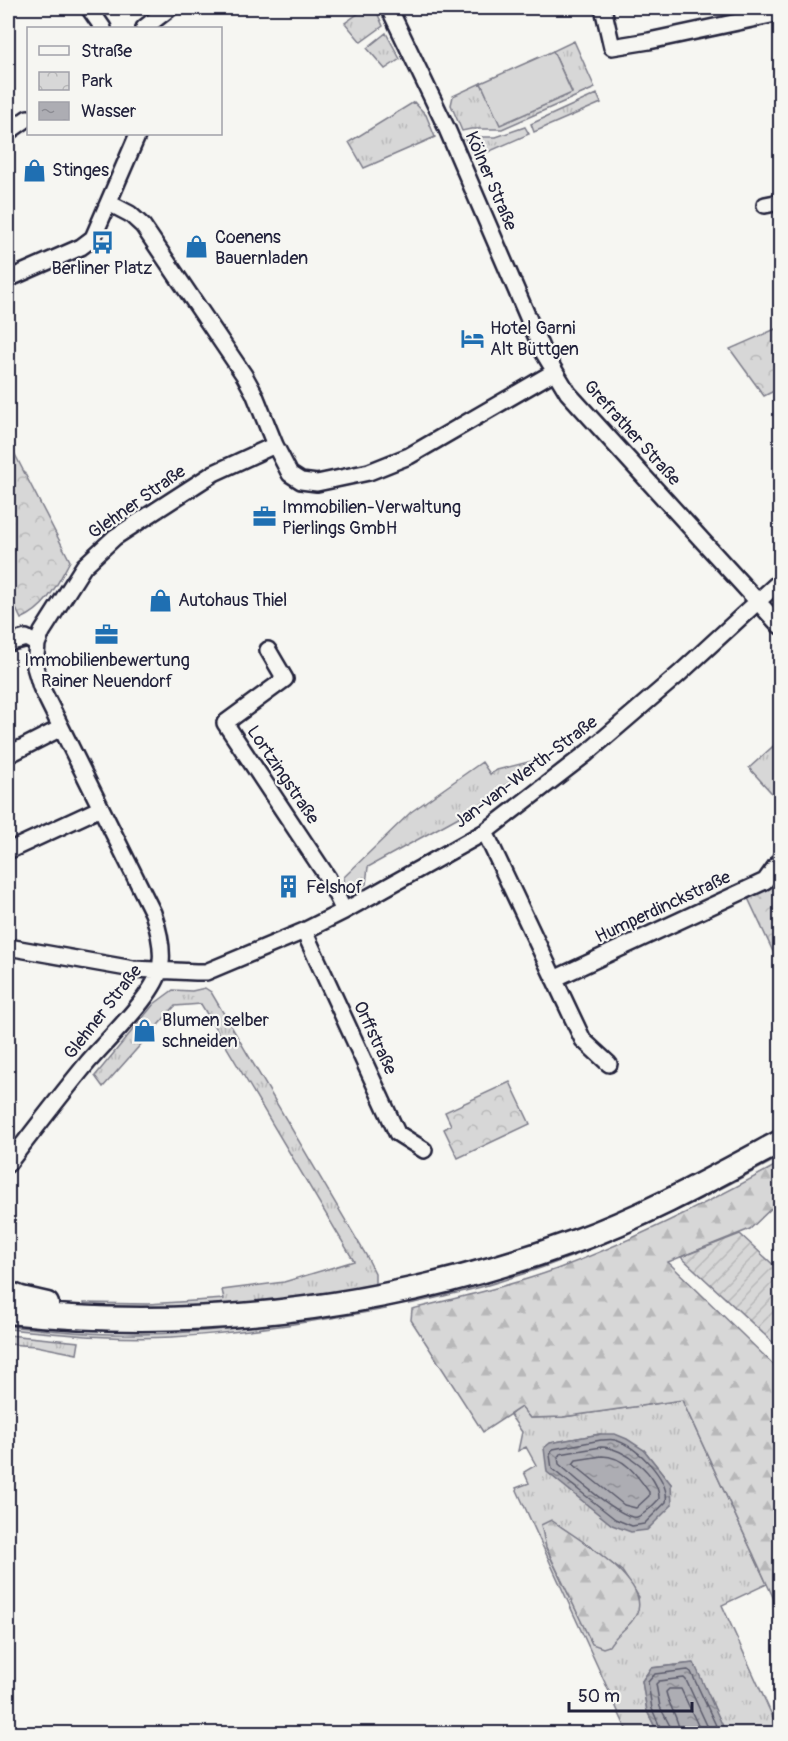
<svg xmlns="http://www.w3.org/2000/svg" width="788" height="1741" font-family="Pangolin,sans-serif">
<defs>
<pattern id="grass-tufts" width="24" height="20" patternUnits="userSpaceOnUse" patternTransform="scale(1.5)"><rect width="24" height="20" fill="#d7d7d7"/><path d="M3 7l-1-3M5 7V3M7 7l1-3M15 17l-1-3M17 17v-4M19 17l1-3" fill="none" stroke="#b8b8b9"/></pattern>
<pattern id="forest-firs" width="22" height="20" patternUnits="userSpaceOnUse" patternTransform="scale(1.5)"><rect width="22" height="20" fill="#d7d7d7"/><path d="M5 1l3.5 6h-7zM16 11l3.5 6h-7z" fill="#b8b8b9"/></pattern>
<pattern id="park-crowns" width="20" height="18" patternUnits="userSpaceOnUse" patternTransform="scale(1.5)"><rect width="20" height="18" fill="#d7d7d7"/><path d="M2 6a3 3 0 1 1 6 0M12 15a3 3 0 1 1 6 0" fill="none" stroke="#b8b8b9"/></pattern>
<pattern id="garden-furrows" width="10" height="10" patternUnits="userSpaceOnUse" patternTransform="scale(1.5)"><rect width="10" height="10" fill="#d7d7d7"/><path d="M-1 1l2-2M0 10L10 0M9 11l2-2" fill="none" stroke="#b8b8b9"/></pattern>
<pattern id="water-ripples" width="26" height="14" patternUnits="userSpaceOnUse" patternTransform="scale(1.5)"><rect width="26" height="14" fill="#adadb3"/><path d="M2 4q2-2 4 0t4 0M15 11q2-2 4 0t4 0" fill="none" stroke="#8c8c93"/></pattern>
</defs>
<rect width="100%" height="100%" fill="#f6f6f2"/>
<filter id="ink" filterUnits="userSpaceOnUse"><feTurbulence type="fractalNoise" baseFrequency=".0167" numOctaves="2"/><feDisplacementMap in="SourceGraphic" scale="12" xChannelSelector="R" yChannelSelector="G"/><feConvolveMatrix kernelMatrix="1 2 1 2 8 2 1 2 1" color-interpolation-filters="sRGB"/></filter>
<g filter="url(#ink)">
<path fill="url(#grass-tufts)" stroke="#7c7c89" stroke-width="1.5" fill-rule="evenodd" d="M366,8h9l8,18 -22,16 -16,-19z
M386,33l14,26 -15,10 -18,-21z
M574,41l21,47 -93,41h-31l-9,2 -11,-26 2,-9 28,-13 19,41 72,-32 -19,-41z
M597,94l4,9 -67,29 -3,-8z
M414,102l12,13 9,22 -71,31 -15,-26z
M525,127l4,7 -48,21 -10,-4 -7,-14h32z
M780,740v62l-31,-34z
M532,761l2,2 -52,41 -114,63 -2,17 -13,7h-6l-4,-4 1,-10 67,-65 71,-50 8,12 7,-4z
M205,988l6,4 155,263 9,18v14c-28,4 -57,9 -85,13 -68,9 -138,9 -206,7v-4l64,1 76,-5 -2,-9 62,-8 70,-21 -153,-257 -26,2 -72,81 -8,-11 59,-72 19,-14 19,1z
M780,1153v4c-90,50 -183,95 -282,125 -29,9 -59,15 -89,22l2,-5z
M384,1305l2,4c-71,12 -142,24 -214,28 -55,3 -110,-3 -164,-8v-3c42,4 84,9 127,8 84,0 167,-15 249,-29z
M8,1335l71,7 -2,12 -41,-8 -28,-2z
M682,1400l85,184 -45,21 58,128h-54l-33,-70 -42,5 -9,13 5,30 11,22h-30l-112,-245 13,-5 -5,-11 12,-7 -10,-18 -8,4 4,-19 -12,-17 11,-9 9,12 33,-1zM600,1434l44,16 27,34 -121,-41zM542,1525l19,2 61,44 17,26 -12,28 -15,15 -20,3 -46,-95z"/>
<path fill="url(#forest-firs)" stroke="#7c7c89" stroke-width="1.5" d="M780,1163v37l-30,29 -82,33 112,109v241l-98,-212 -119,17 -33,1 -9,-11 -38,25 -72,-112 1,-11c49,-12 98,-23 145,-40 78,-29 151,-66 223,-106z
M551,1520c23,16 96,58 87,90 -4,15 -22,23 -29,36l-6,2 -11,-4 -46,-97 -5,-22z"/>
<path fill="url(#park-crowns)" stroke="#7c7c89" stroke-width="1.5" d="M780,327v61l-16,8 -34,-47z
M8,441l62,120c-12,22 -23,47 -49,58l-13,-27z
M780,883v76l-3,1 -29,-62z
M510,1082l20,42 -72,34 -14,-29 7,-4 -6,-13z"/>
<path fill="url(#garden-furrows)" stroke="#7c7c89" stroke-width="1.5" d="M740,1234l40,37v78l-99,-92z"/>
<path fill="#d7d7d7" stroke="#7c7c89" stroke-width="1.5" d="M553,51l19,42 -72,32 -19,-42z"/>
<path fill="url(#water-ripples)" stroke="#757583" stroke-width="1.5" d="M600,1434h15l12,5 17,11 27,34 1,21 -25,25 -16,2 -19,-7 -65,-53 -3,-24 6,-5z
M694,1663l32,70h-68l-11,-22 -5,-30 9,-13z"/>
<g fill="none" stroke-linecap="round" stroke-linejoin="round">
<path stroke="#5a5a6b" stroke-width="1.5" d="M601,1440c5,0 10,-1 14,0 22,6 55,39 51,62l-22,22 -12,2 -17,-7 -63,-50 -2,-14 3,-6z
M601,1447c23,0 59,28 58,52 -6,6 -14,16 -22,18 -13,4 -66,-42 -78,-53l-1,-7 2,-3z
M602,1456c22,0 35,19 47,36v4l-13,12 -12,-3 -51,-41 3,-4z
M663,1734l-11,-25 -4,-27 7,-8 33,-4 3,2 29,62
M671,1734l-1,-8 -10,-19 -4,-23 3,-3 25,-3 2,2 25,54
M680,1734c-1,-16 -11,-27 -14,-42l3,-3h12l21,45"/>
<defs>
<path id="street" d="M89,8l14,20
M389,8l58,121 95,221 26,43 212,233
M603,8l9,39 37,-6 131,-28
M144,28l26,-20
M8,132l20,-14
M765,205l15,-3
M8,279l73,-32 12,-9 45,-104
M275,445l15,29 11,7 16,2 52,-11 40,-16 145,-84
M8,643l18,-5 11,6
M268,650l17,29 -60,44 103,155 16,33
M8,755l53,-27
M485,832l98,208 26,24
M8,851l93,-43
M304,931l93,202 27,17
M8,947l125,22 63,3h10l98,-41 40,-20 141,-79 102,-79 92,-79 101,-93
M554,979l211,-98 15,-21
M8,1164c26,-34 52,-68 80,-102 18,-21 64,-65 71,-90 6,-18 0,-41 -6,-59l-112,-226 -6,-20 2,-23 5,-12 42,-66 31,-29 99,-64 61,-28 -21,-52 -10,-18 -101,-149 -13,-12 -21,-11"/>
<path id="primary" d="M8,1293l13,5 26,6
M8,1312c192,20 383,-4 565,-70 72,-26 140,-64 207,-100"/>
</defs>
<use href="#street" stroke="#22223b" stroke-width="20"/>
<use href="#primary" stroke="#22223b" stroke-width="27"/>
<use href="#street" stroke="#f6f6f2" stroke-width="15"/>
<use href="#primary" stroke="#f6f6f2" stroke-width="22"/>
</g>
</g>
<defs>
<symbol id="shop-bare" viewBox="-9 -9 18 18"><path d="M-5-2.5h2.3a2.7 3.5 0 0 1 5.4 0H5L5.5 6h-11ZM-1.5-2.5h3a1.5 2.3 0 0 0-3 0Z" fill="#1f6fb2" stroke="#f6f6f2" stroke-width="2.5" paint-order="stroke"/></symbol>
<symbol id="bus-bare" viewBox="-9 -9 18 18"><path d="M-5-6H5V4H4V6H2V4H-2V6H-4V4H-5ZM-3.5-4V0h7V-4ZM-3.5 1.2v1.5H-2V1.2ZM2 1.2v1.5H3.5V1.2Z" fill="#1f6fb2" stroke="#f6f6f2" stroke-width="2.5" paint-order="stroke"/></symbol>
<symbol id="hotel-bare" viewBox="-9 -9 18 18"><path d="M-6-4.5h1.5V1H6V5H4.5V3h-9V5H-6ZM-4 0a1.8 1.8 0 1 1 3.6 0ZM.5 0V-2.5h3Q6-2.5 6 0Z" fill="#1f6fb2" stroke="#f6f6f2" stroke-width="2.5" paint-order="stroke"/></symbol>
<symbol id="office-bare" viewBox="-9 -9 18 18"><path d="M-6-3h4V-5.5h4V-3h4V5H-6ZM-1-4.5V-3h2v-1.5ZM-6 0V1H6V0Z" fill="#1f6fb2" stroke="#f6f6f2" stroke-width="2.5" paint-order="stroke"/></symbol>
<symbol id="building-bare" viewBox="-9 -9 18 18"><path d="M-4-6H4V6H1V3H-1V6H-4ZM-2.5-4.3h1.7v1.8h-1.7ZM.8-4.3h1.7v1.8H.8ZM-2.5-1h1.7V.8h-1.7ZM.8-1h1.7V.8H.8Z" fill="#1f6fb2" stroke="#f6f6f2" stroke-width="2.5" paint-order="stroke"/></symbol>
</defs>
<g fill-rule="evenodd">
<use href="#shop-bare" x="18" y="154" width="33" height="33"/>
<use href="#bus-bare" x="86" y="226" width="33" height="33"/>
<use href="#shop-bare" x="180" y="230" width="33" height="33"/>
<use href="#hotel-bare" x="456" y="322" width="33" height="33"/>
<use href="#office-bare" x="248" y="500" width="33" height="33"/>
<use href="#shop-bare" x="144" y="584" width="33" height="33"/>
<use href="#office-bare" x="90" y="618" width="33" height="33"/>
<use href="#building-bare" x="272" y="870" width="33" height="33"/>
<use href="#shop-bare" x="128" y="1014" width="33" height="33"/>
</g>
<g text-anchor="middle" dominant-baseline="central" stroke-width="4.5" stroke-linejoin="round" paint-order="stroke">
<g font-size="18" fill="#22223b" stroke="#f6f6f2" text-anchor="start">
<text x="52" y="170">Stinges</text>
<text x="215" y="237">Coenens<tspan x="215" dy="21">Bauernladen</tspan></text>
<text x="102" y="268" text-anchor="middle">Berliner Platz</text>
<text x="490" y="328">Hotel Garni<tspan x="490" dy="21">Alt Büttgen</tspan></text>
<text x="282" y="507">Immobilien-Verwaltung<tspan x="282" dy="21">Pierlings GmbH</tspan></text>
<text x="178" y="600">Autohaus Thiel</text>
<text x="107" y="660" text-anchor="middle">Immobilienbewertung<tspan x="107" dy="21">Rainer Neuendorf</tspan></text>
<text x="306" y="887">Felshof</text>
<text x="162" y="1020">Blumen selber<tspan x="162" dy="21">schneiden</tspan></text>
</g>
<g font-size="18" fill="#22223b" stroke="#f6f6f2">
<text transform="translate(491 181) rotate(67)">Kölner Straße</text>
<text transform="translate(632 433) rotate(48)">Grefrather Straße</text>
<text transform="translate(137 502) rotate(-35)">Glehner Straße</text>
<text transform="translate(526 772) rotate(-37)">Jan-van-Werth-Straße</text>
<text transform="translate(283 775) rotate(56)">Lortzingstraße</text>
<text transform="translate(663 907) rotate(-25)">Humperdinckstraße</text>
<text transform="translate(103 1012) rotate(-52)">Glehner Straße</text>
<text transform="translate(375 1038) rotate(65)">Orffstraße</text>
</g>
</g>
<rect width="788" height="1741" fill="none" stroke="#f6f6f2" stroke-width="30"/>
<rect x="15" y="15" width="758" height="1711" fill="none" stroke="#22223b" stroke-width="2" filter="url(#ink)"/>
<rect x="27" y="27" width="195" height="108" fill="#f6f6f2" stroke="#a1a1a9" stroke-width="1.5"/>
<rect x="39" y="46" width="30" height="9" fill="#f6f6f2" stroke="#a1a1a9" stroke-width="1.5"/>
<text x="81" y="57" font-size="18" fill="#22223b">Straße</text>
<rect x="39" y="72" width="30" height="18" fill="url(#park-crowns)" stroke="#a1a1a9" stroke-width="1.5"/>
<text x="81" y="87" font-size="18" fill="#22223b">Park</text>
<rect x="39" y="102" width="30" height="18" fill="url(#water-ripples)" stroke="#a1a1a9" stroke-width="1.5"/>
<text x="81" y="117" font-size="18" fill="#22223b">Wasser</text>
<path d="M569 1702v9h123v-9" fill="none" stroke="#22223b" stroke-width="3"/>
<text x="578" y="1702" font-size="18" fill="#22223b" stroke="#f6f6f2" stroke-width="4.5" paint-order="stroke">50 m</text>
</svg>
